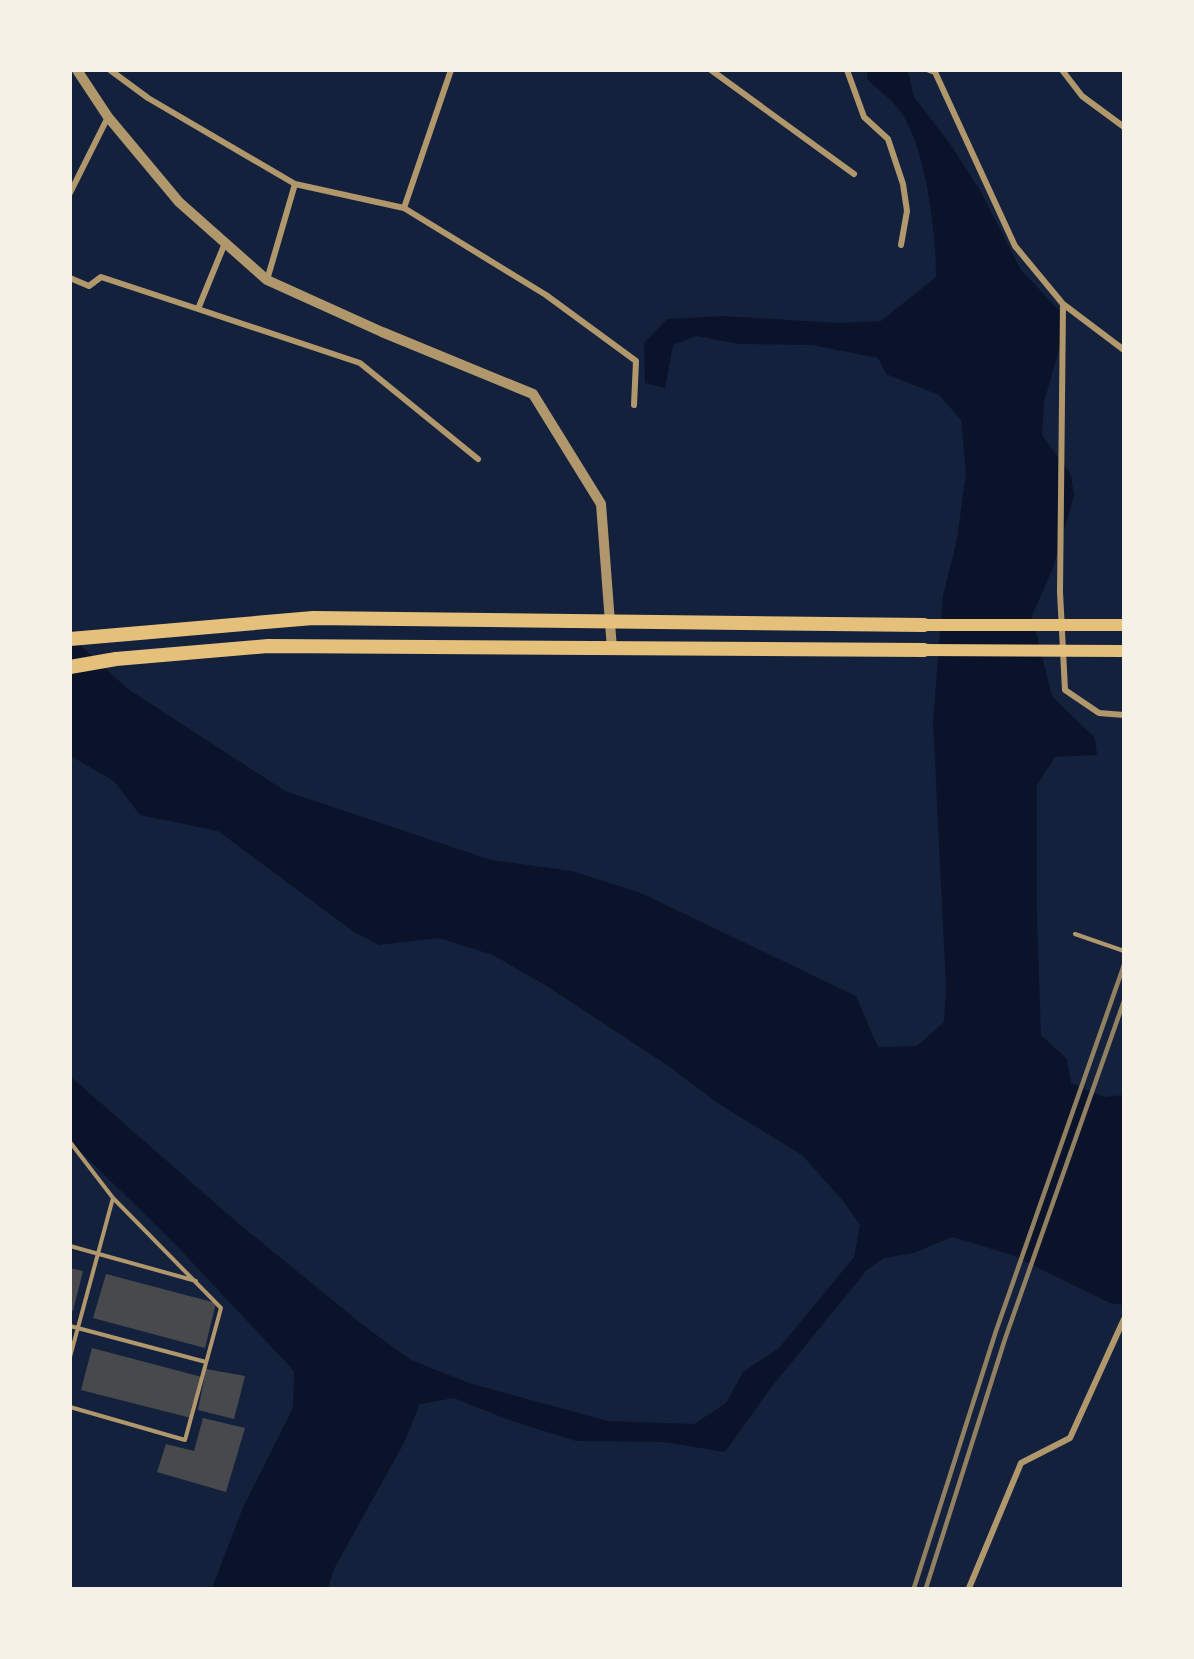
<svg xmlns="http://www.w3.org/2000/svg" width="1194" height="1659" font-family="Manrope,sans-serif">
<rect width="100%" height="100%" fill="#14213d"/>
<path fill="#0b132b" d="M867,71h41l6,26 37,48 30,47 40,78 39,41 1,32 -17,59 -2,33 29,40 3,21 -21,72 -21,48 20,80 43,42 2,17 -42,2 -18,28v130l4,120 26,24 4,24 33,14 19,-2v210l-13,-2 -98,-48 -60,-18 -38,16 -30,5 -17,12 -97,119 -45,63 -62,-10 -87,-1 -67,-21 -55,-22 -34,6 -16,39 -70,126 -6,19h-116l32,-83 49,-97 1,-37 -120,-128 -103,-101v-65l167,146 125,102 48,35 58,23 139,38 86,3 32,-21 17,-31 36,-24 75,-91 6,-32 -17,-24 -41,-46 -83,-51 -52,-39 -122,-80 -52,-30 -54,-17 -60,7 -25,-13 -136,-101 -78,-16 -26,-34 -43,-25v-119l57,52 157,102 206,69 81,11 69,22 215,103 22,51 39,-1 27,-24 2,-35 -13,-265 10,-127 14,-56 9,-66 -5,-53 -22,-25 -53,-21 -8,-16 -66,-13 -73,-1 -43,-8 -23,9 -8,43 -20,-5 -1,-40 23,-24 57,-3 114,7 43,-2 55,-44c0,-43 -10,-131 -36,-166 -9,-12 -23,-22 -33,-32z"/>
<path fill="#48494c" d="M70,1268l13,3 -10,40 -3,-1z
M106,1274l110,29 -11,45 -112,-30z
M92,1348l110,29 -11,41 -110,-28z
M206,1369l39,7 -11,43 -36,-9z
M203,1418l42,10 -19,64 -69,-20 9,-28 28,7z"/>
<g fill="none" stroke-linecap="round" stroke-linejoin="round">
<path stroke="#b1986c" stroke-width="4" d="M1075,934l49,17
M70,1142l43,56 -43,159
M70,1246l126,35
M70,1326l136,36
M70,1407l115,33 36,-132 -108,-110"/>
<path stroke="#b1986c" stroke-width="6" d="M110,70l38,28 147,86 109,24 142,87 90,66 -2,44
M711,70l143,104
M847,70l17,47 24,22 15,45 4,27 -6,34
M929,70l6,2 80,174 48,58 61,46
M1062,70l20,26 42,31
M70,193l38,-76
M404,208l47,-138
M70,278l19,8 12,-9 97,32 27,-66
M267,280l28,-96
M1063,304l-3,288 5,98 34,23 25,2
M198,309l162,54 118,96
M969,1588l52,-125 49,-25 54,-119"/>
<path stroke="#b1986c" stroke-width="10" d="M77,70l31,47 71,85 88,78 115,52 151,62 68,110 11,145"/>
<path stroke="#e5c07b" stroke-width="12" d="M924,625h200
M924,650l200,1"/>
<path stroke="#e5c07b" stroke-width="14" d="M70,639l243,-21 611,7
M70,667l46,-8 152,-13 656,4"/>
<path stroke="#918062" stroke-width="4.5" d="M914,1588l82,-257 128,-366
M926,1588l79,-249 119,-338"/>
</g>
<rect width="1194" height="1659" fill="none" stroke="#f6f1e7" stroke-width="144"/>
</svg>
